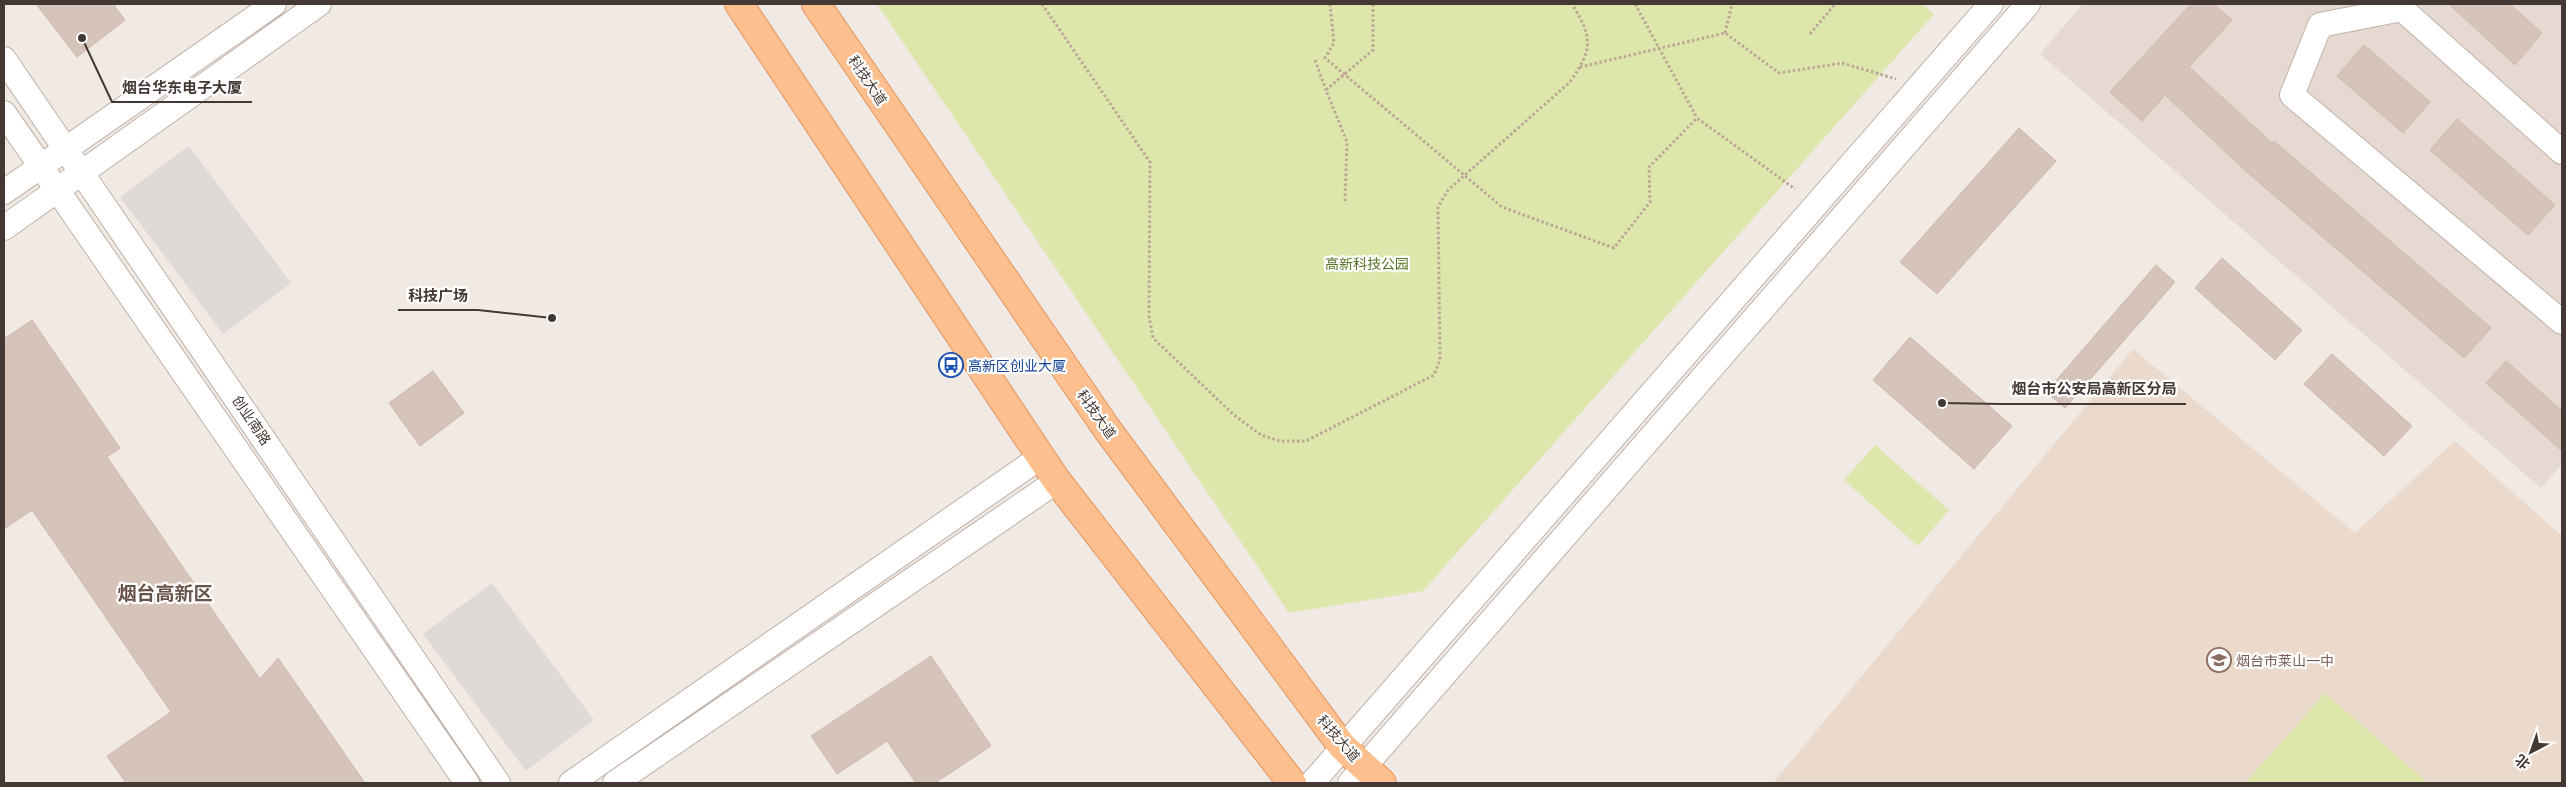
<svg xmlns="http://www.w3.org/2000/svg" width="2566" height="787" font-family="'Open Sans','Noto Sans SC',sans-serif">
<rect width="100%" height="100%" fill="#f1e9e3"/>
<path fill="#e5d9d1" d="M2083,4h479v460l-21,24 -501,-434z"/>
<path fill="#ebd9cc" d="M2133,349l222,184 100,-92 107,95v247h-789z"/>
<path fill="#dde6ab" d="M877,4h1045l12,10 -511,577 -134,22z
M1875,445l74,65 -31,36 -74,-66z
M2325,693l103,90h-183z"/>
<path fill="#dfdad8" d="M189,146l102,137 -68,51 -103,-137z
M492,583l102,137 -68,51 -103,-137z"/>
<path fill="#d6c4bb" stroke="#ceb7ac" d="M36,4h77l12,16 -48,37z
M2191,4h22l19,16 -43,47 83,76 2,-2 217,187 -27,30 -217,-186 -82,-77 -23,26 -32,-29z
M2449,4h61l32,29 -27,32z
M2364,45l66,57 -27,31 -66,-57z
M2457,119l98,86 -27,30 -98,-85z
M2019,128l37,33 -119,133 -37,-32z
M2222,258l80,72 -27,30 -80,-72z
M2156,265l19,17 -110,126 -19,-16z
M32,320l88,128 -13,9 153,222 18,-21 87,125h-239l-19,-27 64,-44 -139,-202 -28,19v-190z
M1910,337l102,89 -38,43 -101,-89z
M2332,354l80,72 -28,30 -80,-72z
M2506,361l56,50v40l-76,-68z
M433,371l31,42 -44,33 -31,-43z
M931,656l60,90 -56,37h-19l-29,-42 -50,33 -26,-38z"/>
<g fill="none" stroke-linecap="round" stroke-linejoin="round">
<defs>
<path id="minor" d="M2403,4l-1,5 -82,16 -28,70 270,227
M2402,9l160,143
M4,59l494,724
M4,113l463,670
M4,192l270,-188
M4,228l315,-224
M571,783l471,-327
M615,783l442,-302
M1312,783l679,-779
M1350,783l678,-779"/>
<path id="major" d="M739,4l318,477 235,302
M816,4l291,425 235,317 40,37"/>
</defs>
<use href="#minor" stroke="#c0b1a8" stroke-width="26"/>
<use href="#major" stroke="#e3965f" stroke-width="30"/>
<path stroke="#bea597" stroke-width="3" stroke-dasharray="2.5 2.5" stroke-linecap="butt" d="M1042,4l108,158 -1,154 4,22 81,77 27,20 19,6h26l128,-66 6,-15 -2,-153 10,-17 122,-108c23,-33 23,-44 2,-78
M1330,4l4,39 -9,15 177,149 112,41 36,-46 -1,-35 48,-49 98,71
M1635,4l62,114
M1725,33l7,-29
M1810,34l25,-30
M1315,60l11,30
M1580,67l145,-34 54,40 63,-10 54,16
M1345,201l2,-59 -21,-52 47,-40v-46"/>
<use href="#minor" stroke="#fff" stroke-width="24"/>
<use href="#major" stroke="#febf8f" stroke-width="28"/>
</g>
<defs>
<symbol id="bus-ring" viewBox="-11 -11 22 22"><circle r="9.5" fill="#fff" stroke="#1a4fb4" stroke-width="1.5"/><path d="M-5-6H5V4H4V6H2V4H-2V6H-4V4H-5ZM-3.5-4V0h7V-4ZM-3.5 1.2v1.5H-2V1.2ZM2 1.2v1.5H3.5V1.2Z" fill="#1a4fb4"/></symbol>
<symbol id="school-ring" viewBox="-11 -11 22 22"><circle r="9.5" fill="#fff" stroke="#8d6e63" stroke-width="1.5"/><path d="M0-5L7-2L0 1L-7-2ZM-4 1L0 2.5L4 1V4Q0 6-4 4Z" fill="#8d6e63"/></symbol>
</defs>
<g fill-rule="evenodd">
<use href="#bus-ring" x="937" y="351" width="28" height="28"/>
<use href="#school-ring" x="2205" y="646" width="28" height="28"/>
</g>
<g text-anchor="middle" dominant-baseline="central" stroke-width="4.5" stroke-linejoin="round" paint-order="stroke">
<g font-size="14" fill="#433833" stroke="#fff">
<text transform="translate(868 80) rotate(56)">科技大道</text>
<text transform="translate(1097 414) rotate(55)">科技大道</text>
<text transform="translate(252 420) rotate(56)">创业南路</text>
<text transform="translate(1339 738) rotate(49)">科技大道</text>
</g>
<g font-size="14" fill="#5a7427" stroke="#fff">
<text x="1367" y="263">高新科技公园</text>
</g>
<g font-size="14" fill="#164399" stroke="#fff" text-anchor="start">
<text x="968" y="365">高新区创业大厦</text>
</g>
<g font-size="14" fill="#785e54" stroke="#fff" text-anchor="start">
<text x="2236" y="660">烟台市莱山一中</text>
</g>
<g font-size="19" font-weight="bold" fill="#66534a" stroke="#fff">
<text x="165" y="593">烟台高新区</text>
</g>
</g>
<path fill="none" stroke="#433833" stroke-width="2" d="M82 38L112 102H252M552 318L478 310H398M1942 403L2001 404H2186"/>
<g fill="#433833" stroke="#fff" stroke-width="2">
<circle cx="82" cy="38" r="5"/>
<circle cx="552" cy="318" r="5"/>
<circle cx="1942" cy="403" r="5"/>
</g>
<g font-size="15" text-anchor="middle" font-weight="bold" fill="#433833" stroke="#fff" stroke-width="4.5" stroke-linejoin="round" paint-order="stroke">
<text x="182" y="93">烟台华东电子大厦</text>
<text x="438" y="301">科技广场</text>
<text x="2094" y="394">烟台市公安局高新区分局</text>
</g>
<rect width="2566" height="787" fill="none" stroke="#433833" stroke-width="10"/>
<g transform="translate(2531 752) rotate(221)" stroke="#ffffff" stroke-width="4" paint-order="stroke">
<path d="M0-4L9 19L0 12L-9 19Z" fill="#433833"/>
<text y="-8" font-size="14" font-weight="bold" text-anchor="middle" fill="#433833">北</text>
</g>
</svg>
